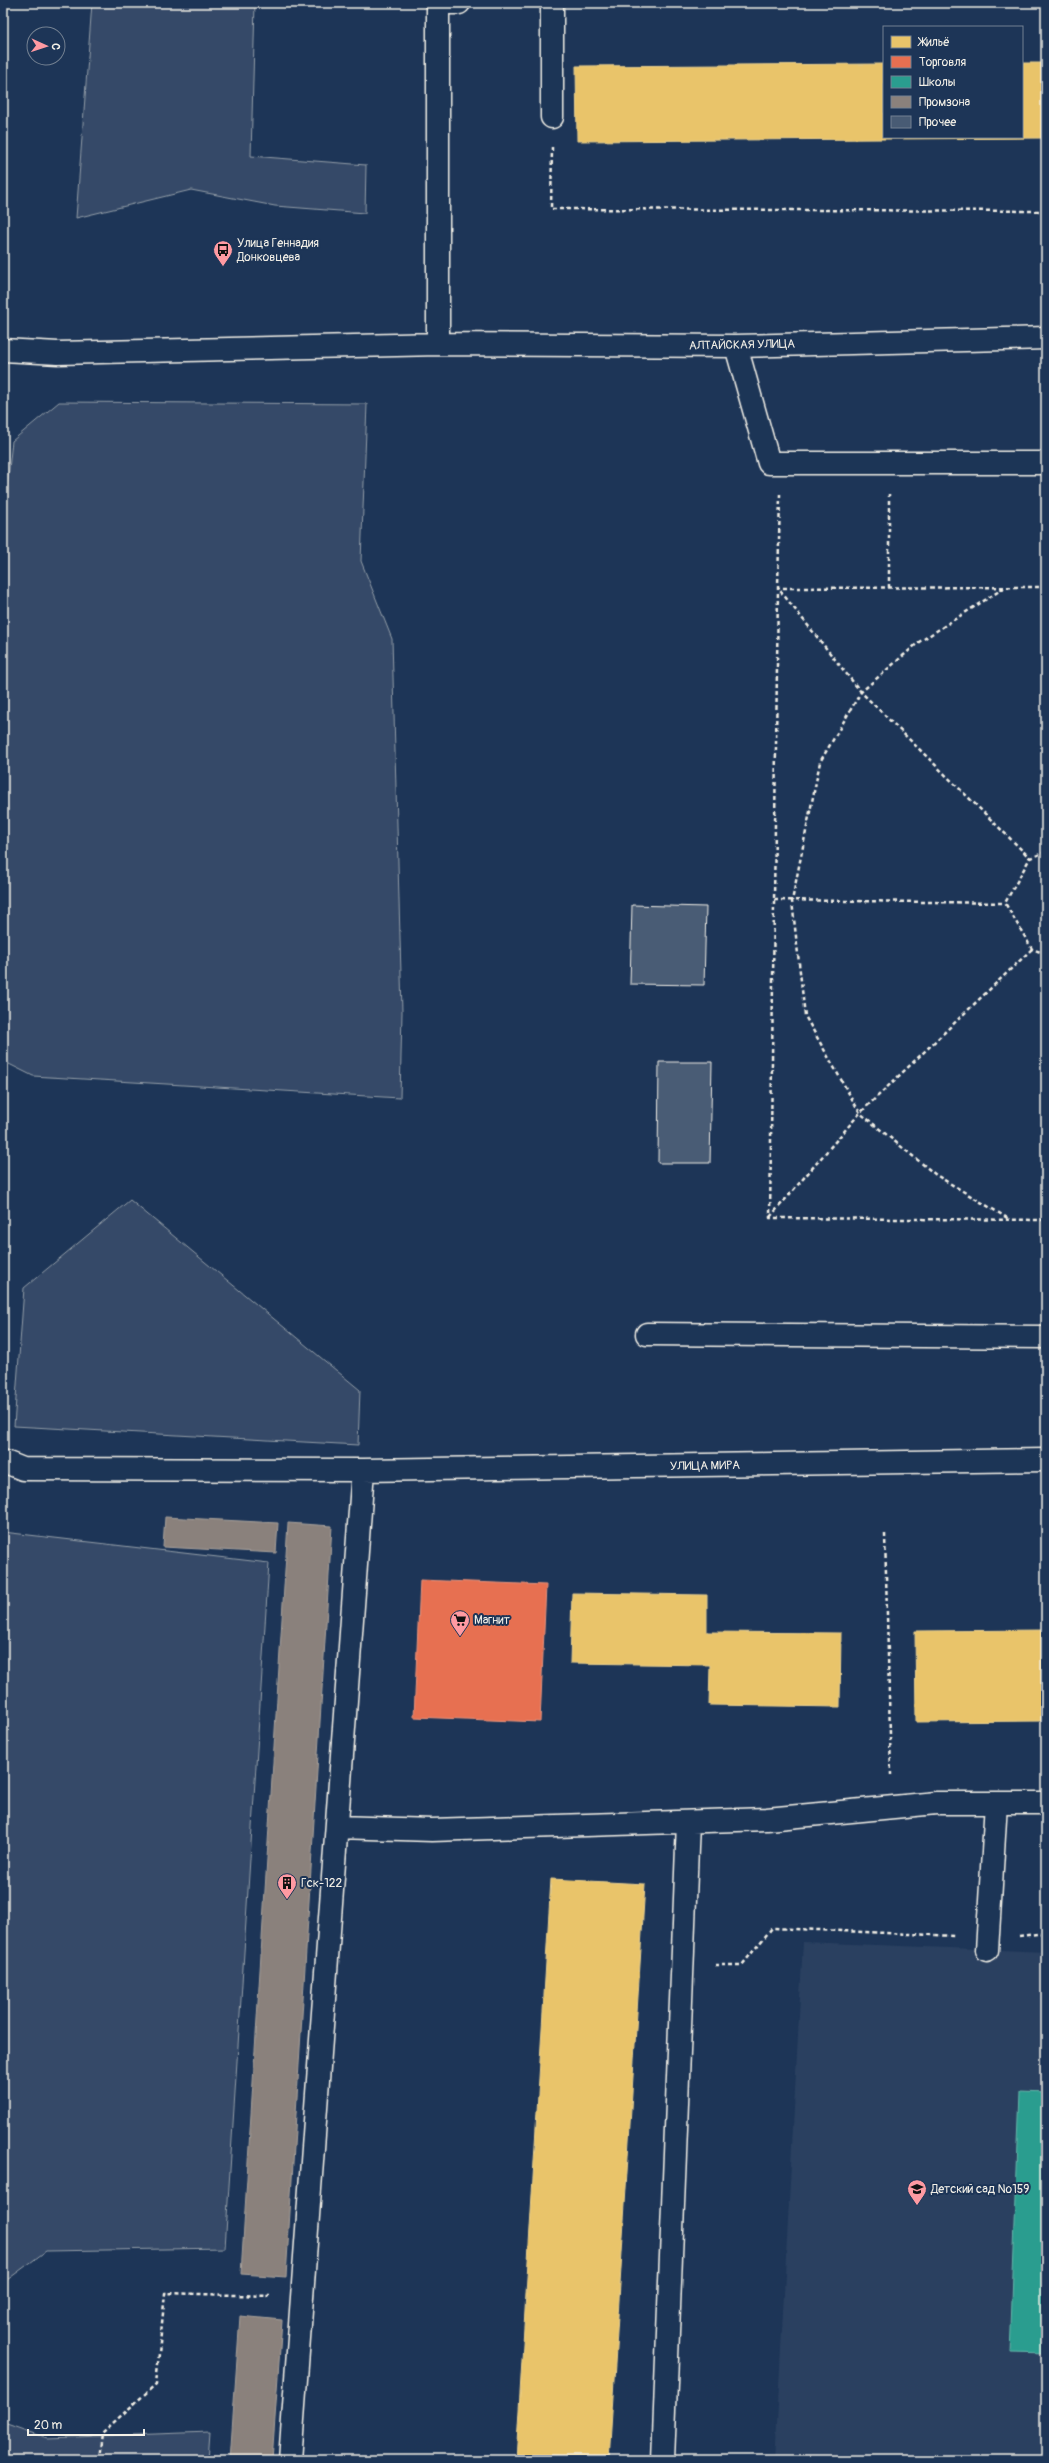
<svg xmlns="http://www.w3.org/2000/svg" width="1049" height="2463" font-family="Pangolin,sans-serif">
<rect width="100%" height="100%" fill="#1d3557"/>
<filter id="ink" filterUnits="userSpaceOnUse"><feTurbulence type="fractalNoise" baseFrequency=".025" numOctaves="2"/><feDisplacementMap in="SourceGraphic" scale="8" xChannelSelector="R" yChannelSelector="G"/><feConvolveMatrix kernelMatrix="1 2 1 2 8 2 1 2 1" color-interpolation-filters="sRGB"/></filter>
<g filter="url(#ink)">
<path fill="#2a4060" d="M803,1942l243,10v508h-271z"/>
<path fill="#354a67" stroke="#949ea8" d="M92,3h163l-4,153 115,9 -1,48 -90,-7 -84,-16 -115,28z
M59,402l308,2 -6,157 31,78 10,373 -2,86 -367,-22 -30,-15v-535l9,-85z
M130,1200l230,190 -2,55 -344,-19 10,-138z
M3,1532l266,31 -44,685 -179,3 -43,32z
M3,2417l2,6 42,15 163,-6 -2,28h-205z"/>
<path fill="#e9c46a" stroke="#ecd290" d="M1022,63h24v75l-469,3 -1,-75 308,-2v73h138z
M572,1593l135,2v37l134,1 -1,74 -131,-2 1,-40 -140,-2z
M1046,1630v91l-130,1 -1,-91z
M551,1879l94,5 -36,576h-93z"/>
<path fill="#e76f51" stroke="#eb967e" d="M420,1580l126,5 -6,137 -126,-5z"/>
<path fill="#2a9d8f" stroke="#67b6aa" d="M1020,2092l26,1v260l-36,-1z"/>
<path fill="#8a817c" stroke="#aaa39c" d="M165,1517l113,6 -2,30 -113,-6z
M288,1523l44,3 -46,751 -45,-3z
M240,2316l42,4 -10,140h-42z"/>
<path fill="#485b74" stroke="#f4f1e8" d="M632,905l74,2 -2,78 -74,-1z
M659,1062h53l-2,101h-52z"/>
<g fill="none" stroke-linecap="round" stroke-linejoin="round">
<defs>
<path id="minor" d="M552,3v114
M438,344v-341h21
M736,346l33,117h277
M3,350l55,3 380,-9 298,2 310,-8
M647,1334l399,3
M3,1461l20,8 340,1 683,-10
M338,1827l94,3 335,-11 169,-16h110
M987,1950l9,-147
M290,2460l73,-990
M663,2460l25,-638"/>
</defs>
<use href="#minor" stroke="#f4f1e8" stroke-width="25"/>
<path stroke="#f4f1e8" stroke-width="2.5" stroke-dasharray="4 3" stroke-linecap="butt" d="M552,147l-1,62 495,2
M780,494l-2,94 83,104 169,166
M1046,587l-268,1 -8,630 276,2
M889,588v-94
M1004,588l-85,54 -58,50 -41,70 -28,139 13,115 55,97 76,62 73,44
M1046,852l-16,6 -25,45 27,46 14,5
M774,900l231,3
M770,1217l90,-104 172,-164
M885,1534l6,241
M1019,1936l27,-3
M715,1965h27l30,-37 184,8
M99,2460l3,-27 54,-49 9,-91 105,3"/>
<use href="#minor" stroke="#1d3557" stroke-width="22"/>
</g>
</g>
<defs>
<symbol id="bus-pin" viewBox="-11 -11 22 30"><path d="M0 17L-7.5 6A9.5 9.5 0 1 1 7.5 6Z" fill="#ff9aa2" stroke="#1d3557"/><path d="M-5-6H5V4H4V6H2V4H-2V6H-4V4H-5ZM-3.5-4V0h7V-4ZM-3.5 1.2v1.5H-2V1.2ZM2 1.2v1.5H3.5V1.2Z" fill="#111"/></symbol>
<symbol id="supermarket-pin" viewBox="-11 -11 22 30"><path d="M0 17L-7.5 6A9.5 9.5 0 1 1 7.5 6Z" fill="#ff9aa2" stroke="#1d3557"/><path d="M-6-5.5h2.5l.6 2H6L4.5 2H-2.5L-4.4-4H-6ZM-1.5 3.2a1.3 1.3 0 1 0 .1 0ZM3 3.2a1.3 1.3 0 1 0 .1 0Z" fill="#111"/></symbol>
<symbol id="building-pin" viewBox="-11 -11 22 30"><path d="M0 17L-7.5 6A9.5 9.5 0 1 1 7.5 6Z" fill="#ff9aa2" stroke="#1d3557"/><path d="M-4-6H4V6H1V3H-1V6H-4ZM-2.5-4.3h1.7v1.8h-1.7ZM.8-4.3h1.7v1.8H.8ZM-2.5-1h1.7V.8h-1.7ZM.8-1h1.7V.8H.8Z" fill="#111"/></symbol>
<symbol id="school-pin" viewBox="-11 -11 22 30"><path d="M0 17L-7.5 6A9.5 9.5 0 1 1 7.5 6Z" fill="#ff9aa2" stroke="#1d3557"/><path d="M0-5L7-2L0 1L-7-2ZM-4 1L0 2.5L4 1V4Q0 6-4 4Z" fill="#111"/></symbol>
</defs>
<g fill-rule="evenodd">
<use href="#bus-pin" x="212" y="239" width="22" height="30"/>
<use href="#supermarket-pin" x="449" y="1609" width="22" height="30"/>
<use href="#building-pin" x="276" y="1872" width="22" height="30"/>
<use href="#school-pin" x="906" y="2178" width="22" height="30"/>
</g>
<g text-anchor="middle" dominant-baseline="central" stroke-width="4" stroke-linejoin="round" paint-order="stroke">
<g font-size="12" fill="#f4f1e8" stroke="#1d3557" text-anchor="start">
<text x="237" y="243">Улица Геннадия<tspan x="237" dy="14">Донковцева</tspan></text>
<text x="474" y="1620">Магнит</text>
<text x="301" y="1883">Гск-122</text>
<text x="931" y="2189">Детский сад №159</text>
</g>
<g font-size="12" fill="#f4f1e8" stroke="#1d3557">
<text transform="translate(742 345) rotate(-1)">АЛТАЙСКАЯ УЛИЦА</text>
<text transform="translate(705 1466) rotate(-1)">УЛИЦА МИРА</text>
</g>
</g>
<rect width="1049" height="2463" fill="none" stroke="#1d3557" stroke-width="16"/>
<rect x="8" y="8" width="1033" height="2447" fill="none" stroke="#f4f1e8" stroke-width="1.5" filter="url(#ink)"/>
<rect x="883" y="26" width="140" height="112" fill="#1d3557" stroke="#738091"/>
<rect x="891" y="36" width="20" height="12" fill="#e9c46a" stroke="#738091"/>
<text x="919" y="46" font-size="12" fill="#f4f1e8">Жильё</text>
<rect x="891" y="56" width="20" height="12" fill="#e76f51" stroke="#738091"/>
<text x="919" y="66" font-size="12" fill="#f4f1e8">Торговля</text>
<rect x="891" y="76" width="20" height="12" fill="#2a9d8f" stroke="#738091"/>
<text x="919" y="86" font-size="12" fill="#f4f1e8">Школы</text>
<rect x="891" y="96" width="20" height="12" fill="#8a817c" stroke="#738091"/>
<text x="919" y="106" font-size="12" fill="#f4f1e8">Промзона</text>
<rect x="891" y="116" width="20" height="12" fill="#485b74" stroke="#738091"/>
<text x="919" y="126" font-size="12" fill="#f4f1e8">Прочее</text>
<g transform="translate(46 46) rotate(93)"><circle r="19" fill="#1d3557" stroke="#738091"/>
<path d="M0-3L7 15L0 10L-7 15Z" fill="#ff9aa2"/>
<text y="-6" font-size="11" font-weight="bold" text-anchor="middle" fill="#f4f1e8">С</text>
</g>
<path d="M28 2429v6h116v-6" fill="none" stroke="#f4f1e8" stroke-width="2"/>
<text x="34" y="2429" font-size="12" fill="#f4f1e8" stroke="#1d3557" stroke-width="3" paint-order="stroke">20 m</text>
</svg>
